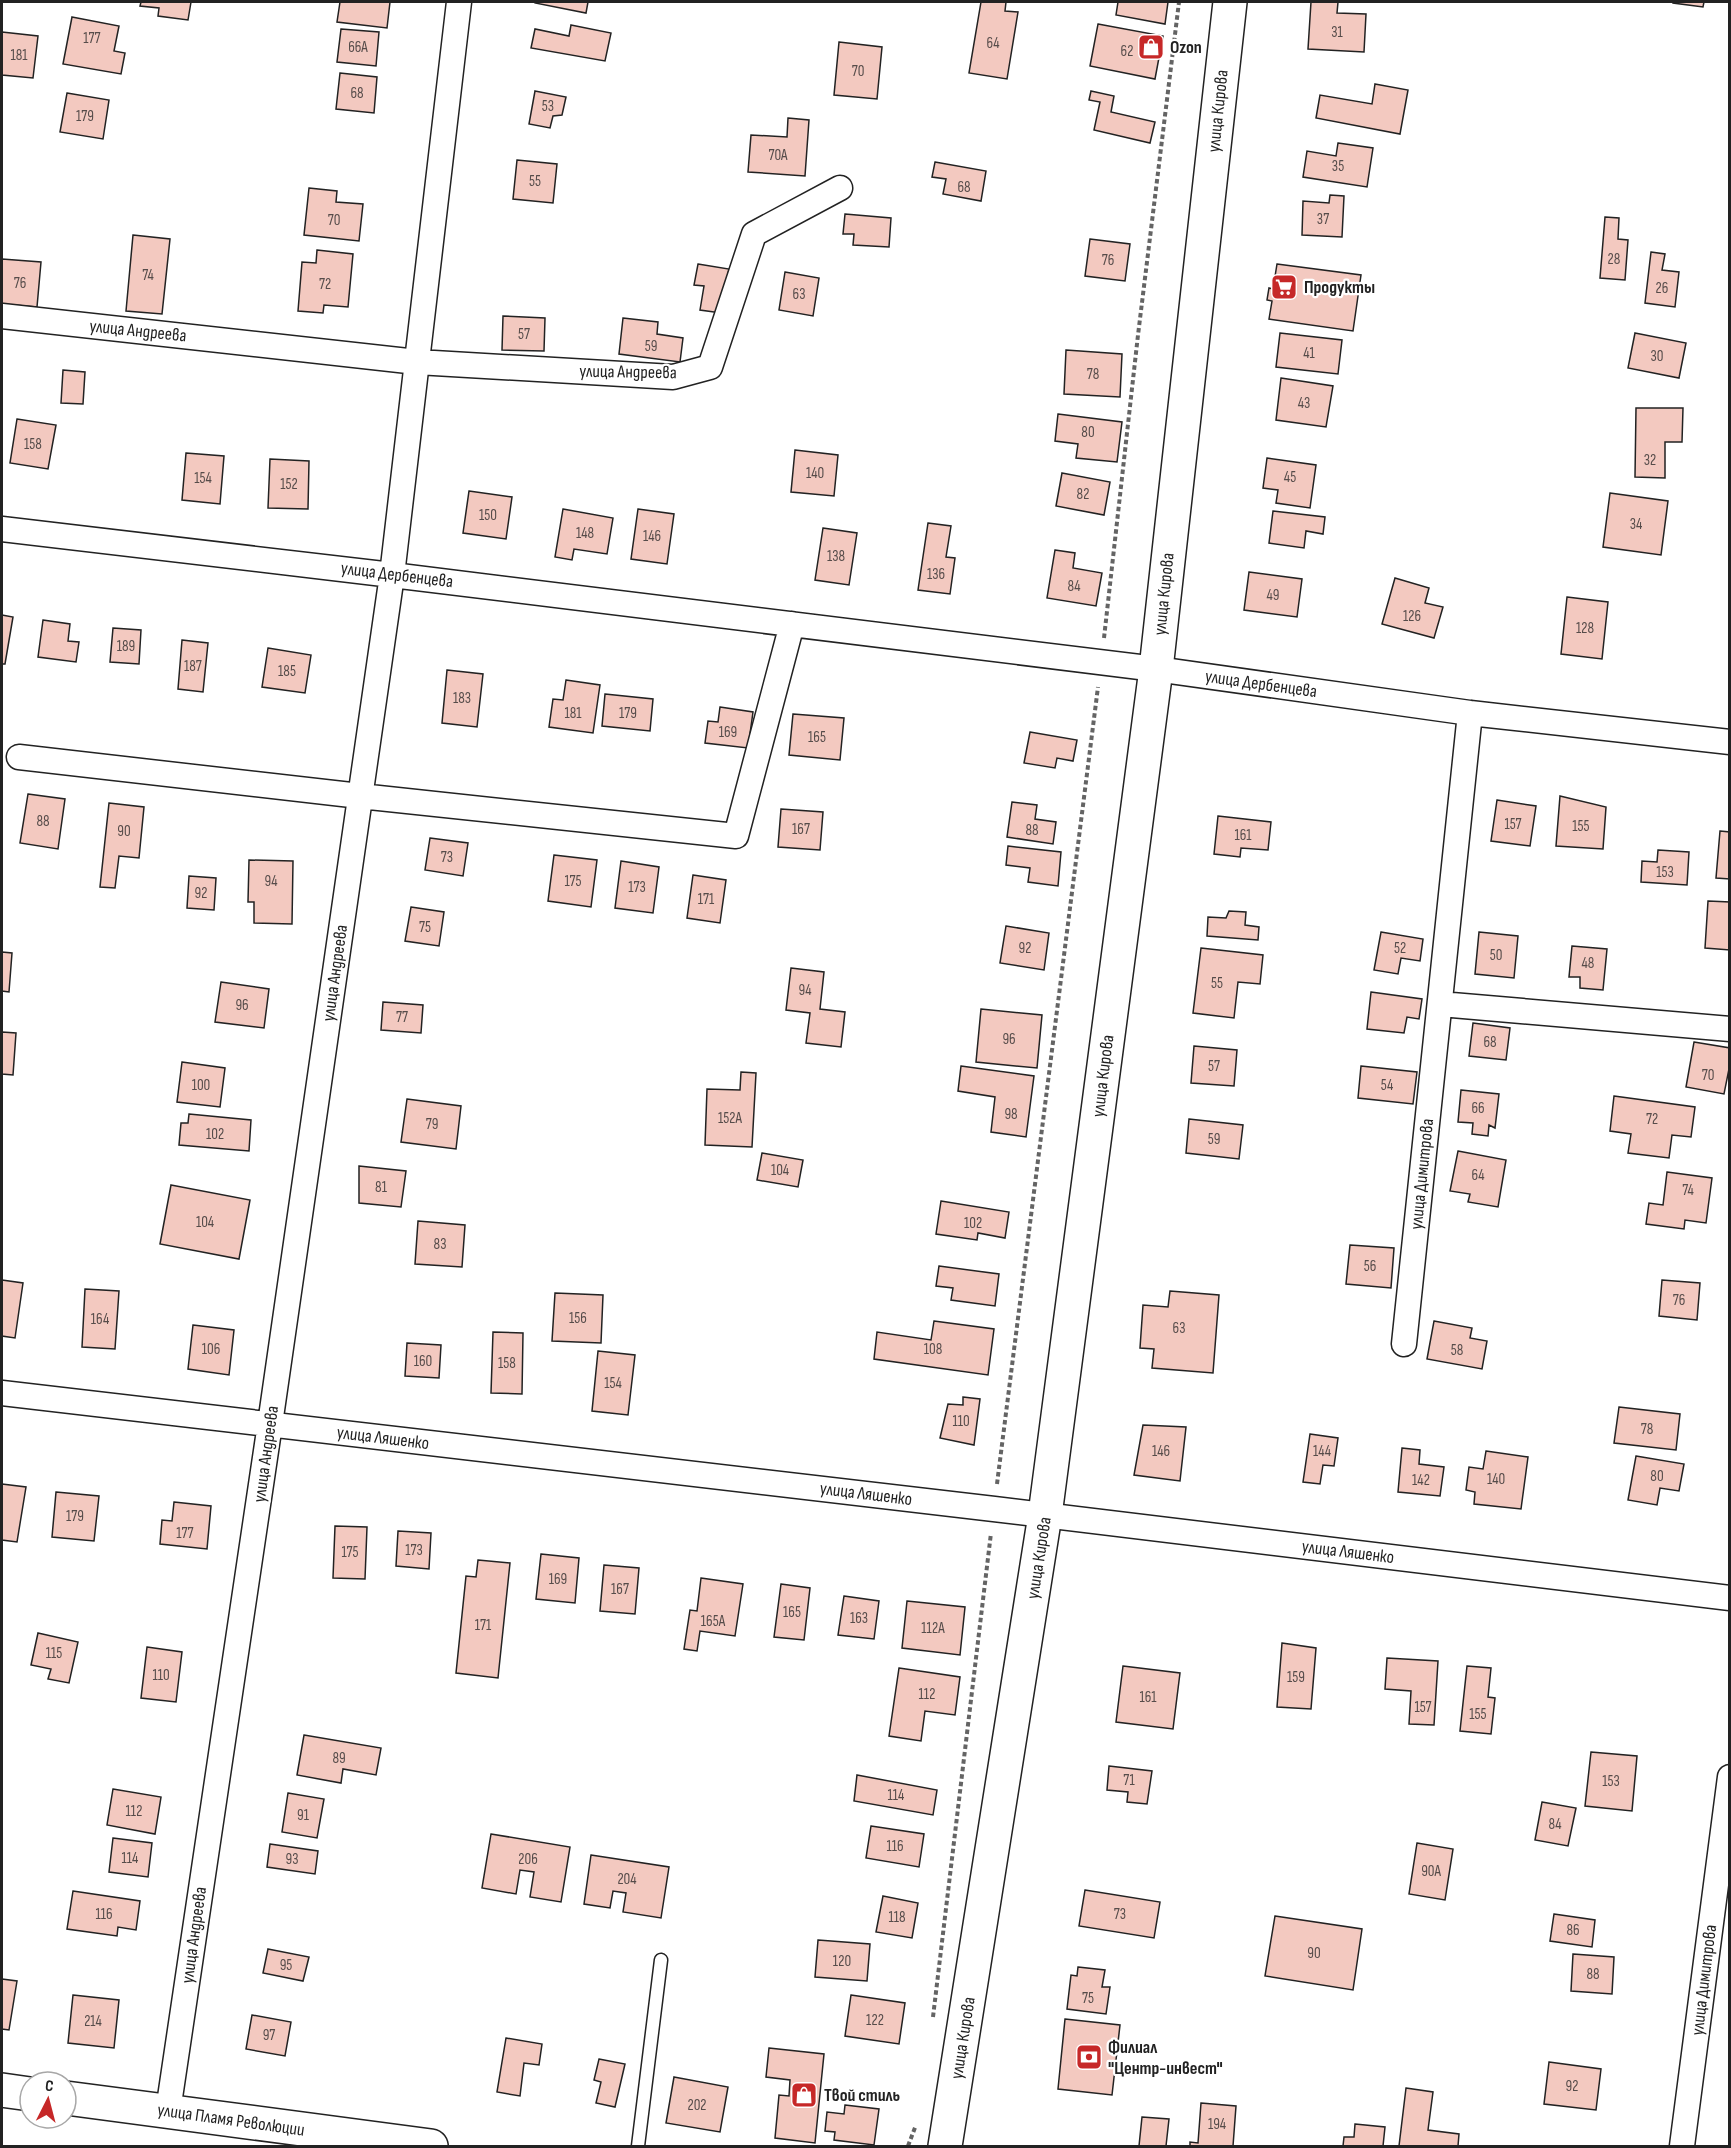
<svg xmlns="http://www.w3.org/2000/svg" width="1731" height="2148" font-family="'Sofia Sans Condensed',sans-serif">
<rect width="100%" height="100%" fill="#fff"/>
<path fill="#f3c9c0" stroke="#222" stroke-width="1.5" d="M141,2h50l-3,18 -30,-4 1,-8 -19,-2z
M340,2h50l-3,26 -50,-6z
M535,2h53l-2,11 -51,-10z
M981,2h25l-1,9 13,1 -11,67 -38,-6z
M1118,2h50l-3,22 -49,-9z
M1311,2h27l-1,11 29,1 -2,38 -56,-3z
M1673,2h31l-1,5 -30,-4z
M72,17l47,9 -5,25 11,2 -4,21 -58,-10z
M1098,24l65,12 -8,43 -65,-13z
M571,25l40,8 -6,28 -74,-13 4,-19 34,7z
M341,29l38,3 -3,34 -39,-4z
M2,32l36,4 -5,42 -31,-3z
M839,42l43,5 -5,52 -43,-4z
M340,73l37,4 -3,36 -38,-4z
M1375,84l33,6 -8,44 -84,-16 4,-23 52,9z
M535,91l31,6 -4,18 -9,1 -3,12 -21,-4z
M1091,91l23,5 -3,16 44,10 -5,21 -56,-13 6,-28 -11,-2z
M67,93l42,7 -6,39 -43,-7z
M788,118l21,2 -4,56 -57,-4 3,-37 36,2z
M1338,143l35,5 -6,39 -64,-10 4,-26 29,5z
M517,160l40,4 -4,39 -40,-4z
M935,162l51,9 -5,30 -38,-7 3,-15 -14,-2z
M309,188l28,3 -1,11 27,2 -4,37 -55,-6z
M1330,195l14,1 -2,41 -40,-2 1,-34 26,2z
M845,214l46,4 -2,29 -36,-2 1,-11h-11z
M1605,217l14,1 -1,21 10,1 -3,40 -25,-2z
M133,235l37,4 -8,75 -36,-3z
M1090,239l40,5 -5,37 -40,-5z
M317,250l36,4 -5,53 -24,-2 -1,8 -25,-2 4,-49 14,1z
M1651,252l14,2 -3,16 17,2 -4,35 -30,-4z
M2,259l39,3 -4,45 -35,-3z
M698,264l31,5 -8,44 -21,-3 4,-24 -10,-1z
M1277,264l84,11 -8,56 -84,-12 3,-18 -5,-1 2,-12 4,1z
M785,272l34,6 -6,38 -34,-6z
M503,316l42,2 -1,33 -42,-1z
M623,318l35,4 -1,12 26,4 -3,24 -61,-8z
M1280,333l62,7 -4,34 -62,-7z
M1635,333l51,10 -7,35 -51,-10z
M1066,350l56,4 -2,43 -56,-3z
M63,370l22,2 -2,32 -22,-1z
M1281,378l52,8 -7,41 -50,-7z
M1636,408h47l-1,34h-17v36l-30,-1z
M1058,414l64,8 -5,40 -41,-4 2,-14 -23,-3z
M17,419l39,6 -8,44 -38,-6z
M795,450l43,5 -4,41 -43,-4z
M186,453l38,3 -4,48 -38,-4z
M1267,458l49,7 -6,43 -34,-5 2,-13 -15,-2z
M270,459l39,2 -1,48 -40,-1z
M1062,473l48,9 -6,33 -48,-9z
M469,491l43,6 -6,42 -43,-6z
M1610,493l58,8 -7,54 -58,-8z
M563,509l50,9 -6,36 -33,-5 -2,11 -17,-3z
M638,509l36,5 -7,50 -36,-5z
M1273,511l52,6 -2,17 -17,-3 -2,17 -35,-5z
M928,523l23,3 -5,31 9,1 -5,36 -32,-4z
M823,528l34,5 -8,52 -34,-5z
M1055,550l20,3 -2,15 29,5 -6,33 -49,-8z
M1249,572l53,7 -5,38 -53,-7z
M1395,578l34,10 -4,15 18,4 -9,31 -52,-14z
M1567,597l41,5 -6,57 -41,-5z
M2,615l11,2 -8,47h-3z
M43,620l27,4 -2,17 11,1 -3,20 -38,-5z
M113,628l28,2 -2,34 -29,-2z
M182,640l26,3 -5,49 -25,-3z
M268,648l43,7 -6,38 -43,-6z
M447,670l36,4 -6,53 -35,-4z
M566,680l34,5 -7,48 -44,-6 4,-28 10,1z
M605,694l48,5 -3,32 -48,-5z
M720,707l33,5 -5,36 -43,-5 3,-22 10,1z
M793,714l51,4 -4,42 -51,-5z
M1030,732l47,8 -4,21 -16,-3 -2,10 -31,-5z
M28,794l37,5 -7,50 -38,-6z
M1560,796l46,11 -3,42 -47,-3z
M1497,800l39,6 -6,40 -39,-5z
M1012,802l25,3 -2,14 21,3 -3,22 -46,-7z
M109,803l35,4 -5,51 -20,-2 -4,32 -15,-1z
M781,809l42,3 -3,38 -42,-3z
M1218,816l53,6 -3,28 -27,-2 -1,9 -26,-3z
M1720,831l10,1v47l-14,-1z
M430,838l38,5 -5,33 -38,-6z
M1008,846l53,6 -3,34 -30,-4 2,-14 -24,-3z
M1658,850l31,2 -2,33 -46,-3 1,-21 15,1z
M554,855l43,5 -6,47 -43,-6z
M249,860l44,1 -1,63 -38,-1v-21h-6z
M621,861l38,6 -6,46 -38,-5z
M693,875l33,5 -6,43 -33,-5z
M189,876l27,2 -2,32 -27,-2z
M1708,901l22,1v48l-25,-2z
M411,907l33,5 -5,34 -34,-5z
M1229,911l17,1 -1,13 14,2 -1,13 -51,-4 1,-19 18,1z
M1006,926l43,7 -5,37 -44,-7z
M1381,932l42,7 -3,22 -19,-3 -3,16 -24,-4z
M1479,932l39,4 -4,42 -39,-4z
M1572,946l35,3 -4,41 -23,-2v-11h-11z
M1201,948l62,7 -3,29 -22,-2 -4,36 -41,-5z
M2,952l10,1 -3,39 -7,-1z
M791,968l33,4 -4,37 25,3 -4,35 -35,-4 4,-30 -24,-3z
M221,982l48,7 -5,39 -49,-6z
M1371,992l51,7 -3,20 -12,-2 -3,16 -37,-4z
M383,1002l40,3 -2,28 -40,-3z
M981,1009l61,6 -5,53 -61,-6z
M1473,1023l37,5 -4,32 -37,-4z
M2,1032l14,1 -3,42 -11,-1z
M1694,1042l36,6v16l-6,30 -38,-7z
M1194,1046l43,4 -3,36 -43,-3z
M182,1062l43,6 -5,39 -43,-5z
M961,1066l73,10 -8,61 -35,-5 4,-35 -37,-6z
M1361,1066l56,6 -4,32 -55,-6z
M741,1072l15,1 -4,74 -47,-2 2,-56 33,1z
M1461,1090l38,4 -4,34 -6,-3 -1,11 -16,-2 1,-11 -15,-1z
M1614,1096l81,11 -4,30 -19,-2 -3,23 -41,-5 3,-19 -21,-3z
M407,1099l54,7 -5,43 -55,-7z
M189,1114l62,6 -2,31 -70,-6 2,-22h7z
M1189,1119l54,6 -4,34 -53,-6z
M1458,1151l48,9 -8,47 -30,-5 2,-8 -20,-3z
M762,1153l41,7 -5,27 -41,-7z
M359,1166l47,5 -5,36 -42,-4z
M1667,1172l45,6 -6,45 -21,-3 -1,9 -38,-5 3,-21 14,2z
M171,1185l79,15 -11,59 -79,-15z
M941,1201l68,11 -4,26 -27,-5 -1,7 -41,-6z
M418,1221l47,4 -3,42 -47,-3z
M1350,1245l44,3 -3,40 -45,-4z
M939,1266l60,8 -4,32 -44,-6 2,-12 -17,-2z
M2,1280l21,3 -8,55 -13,-2z
M1662,1280l38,3 -3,37 -38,-4z
M85,1289l34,2 -4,58 -33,-2z
M1170,1291l49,4 -6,78 -61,-5 2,-19 -14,-1 3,-43 25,2z
M555,1293l48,2 -2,48 -49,-2z
M934,1321l60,8 -6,46 -114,-16 3,-27 54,8z
M1434,1321l38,7 -2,10 17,3 -5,28 -55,-10z
M193,1325l41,5 -5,45 -41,-6z
M493,1332l30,1 -1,61 -31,-1z
M407,1343l34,2 -2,33 -34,-2z
M598,1351l37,4 -7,60 -36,-4z
M963,1397l17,2 -6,46 -34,-7 8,-34 15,1z
M1619,1407l61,7 -4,36 -62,-7z
M1143,1425l43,2 -6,54 -46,-6z
M1310,1434l28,4 -4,28 -11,-1 -3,19 -17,-2z
M1402,1448l18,2 -1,14 25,3 -4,29 -42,-4z
M1486,1451l42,6 -7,52 -47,-5 1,-12 -9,-2 3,-23 14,2z
M1636,1456l48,8 -5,27 -19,-3 -3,17 -29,-5z
M2,1484l24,3 -9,55 -15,-2z
M56,1492l43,4 -5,45 -42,-4z
M174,1502l37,4 -4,43 -47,-5 2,-24 10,1z
M335,1526l32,1 -2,52 -32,-1z
M398,1531l33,2 -2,36 -33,-3z
M541,1554l38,4 -4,45 -39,-4z
M478,1560l32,3 -12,115 -42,-5 10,-97 10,1z
M604,1565l35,3 -4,46 -35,-3z
M701,1578l42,6 -8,52 -35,-5 -3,20 -13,-2 6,-39 7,1z
M781,1584l29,4 -6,52 -30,-3z
M844,1596l35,5 -5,38 -36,-4z
M907,1601l58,6 -5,48 -58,-7z
M38,1633l40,9 -9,41 -21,-4 3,-10 -20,-4z
M1282,1643l34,5 -5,61 -34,-2z
M147,1647l35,5 -6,50 -35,-4z
M1387,1658l51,3 -4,64 -25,-1 2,-33 -26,-2z
M1123,1666l57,7 -7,56 -57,-7z
M1467,1666l24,2 -3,29 7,1 -4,36 -31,-3z
M899,1668l61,9 -5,38 -30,-4 -4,30 -32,-5z
M304,1735l77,13 -5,27 -33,-6 -2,14 -44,-8z
M1591,1752l46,4 -5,55 -47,-5z
M1109,1766l43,5 -5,33 -20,-2 1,-10 -21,-2z
M857,1775l80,15 -4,25 -79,-14z
M113,1789l48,8 -6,37 -48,-9z
M288,1793l36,6 -7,39 -35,-6z
M1542,1802l34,6 -8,38 -33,-6z
M871,1826l53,8 -5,33 -53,-9z
M491,1834l79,13 -9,55 -31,-5 4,-25 -14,-2 -4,24 -34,-6z
M113,1838l39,5 -4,34 -39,-5z
M1417,1843l36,6 -8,51 -36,-6z
M270,1844l48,7 -3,23 -48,-7z
M591,1855l78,12 -8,51 -38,-6 3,-19 -13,-2 -3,17 -26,-4z
M1085,1890l75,12 -6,36 -75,-12z
M73,1891l67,10 -4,29 -18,-3 -1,9 -50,-7z
M883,1896l35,7 -6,35 -36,-6z
M1554,1914l41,6 -3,27 -42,-6z
M1275,1916l87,13 -9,61 -88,-14z
M818,1940l52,4 -3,37 -52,-4z
M268,1949l41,8 -6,24 -40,-8z
M1573,1954l41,3 -2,37 -41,-3z
M1078,1967l27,3 -3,17h8l-4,27 -39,-5 4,-34 6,1z
M2,1979l15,2 -8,49 -7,-1z
M73,1995l46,5 -5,48 -46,-5z
M851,1995l54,8 -6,41 -54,-8z
M252,2015l39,7 -6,34 -39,-7z
M1065,2019l55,6 -8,70 -54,-6z
M506,2038l36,6 -3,21 -15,-2 -4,33 -23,-4z
M769,2048l55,6 -9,89 -40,-5 4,-43 10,1 1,-16 -24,-3z
M599,2059l26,5 -10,43 -19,-4 5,-21 -7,-2z
M1549,2062l52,7 -5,41 -52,-6z
M674,2077l54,10 -8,45 -54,-9z
M1406,2088l27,4 -5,38 31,4 -1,12h-59z
M1201,2103l35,3 -3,40h-43v-4l8,1z
M845,2105l34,4 -5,36 -40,-5 1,-8 -10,-1 2,-19 17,2z
M1142,2117l27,2 -3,27h-27z
M1355,2124l30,3 -2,19h-40l1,-9h10z"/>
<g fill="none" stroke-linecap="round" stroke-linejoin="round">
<defs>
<path id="lane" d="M638,2146l23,-186"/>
<path id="street" d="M2,316l415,46 256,15 37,-10 44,-133 86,-46
M2,529l390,46 764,94 314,44 260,29
M19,757l341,39 376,40 56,-212
M1440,1004l290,25
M1404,1344l66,-631
M2,1393l992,116 736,89
M168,2111l102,-687 122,-849 67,-573
M1682,2146l48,-369"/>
<path id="secondary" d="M2,2090l28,4
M66,2098l365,48
M945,2146l100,-631 111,-846 74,-667"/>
</defs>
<use href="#lane" stroke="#222" stroke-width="15"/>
<use href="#street" stroke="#222" stroke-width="27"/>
<use href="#secondary" stroke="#222" stroke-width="36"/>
<path stroke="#646464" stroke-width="4" stroke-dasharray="4.5 3" stroke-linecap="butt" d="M1104,638l34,-303 41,-333
M997,1484l101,-797
M933,2017l58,-484
M908,2146l8,-21"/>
<use href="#lane" stroke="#fff" stroke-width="12"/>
<use href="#street" stroke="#fff" stroke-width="24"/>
<use href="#secondary" stroke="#fff" stroke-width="33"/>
</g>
<defs>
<symbol id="shop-square" viewBox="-11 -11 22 22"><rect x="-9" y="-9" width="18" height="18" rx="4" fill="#c62828" stroke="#fff"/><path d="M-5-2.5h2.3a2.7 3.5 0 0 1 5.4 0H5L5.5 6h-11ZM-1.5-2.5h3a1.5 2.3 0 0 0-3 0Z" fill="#fff"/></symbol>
<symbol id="supermarket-square" viewBox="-11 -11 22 22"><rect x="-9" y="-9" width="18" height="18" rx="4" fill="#c62828" stroke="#fff"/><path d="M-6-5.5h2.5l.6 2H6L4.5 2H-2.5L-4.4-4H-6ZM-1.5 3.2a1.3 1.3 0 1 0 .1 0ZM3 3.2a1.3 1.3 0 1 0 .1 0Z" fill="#fff"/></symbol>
<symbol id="bank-square" viewBox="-11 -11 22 22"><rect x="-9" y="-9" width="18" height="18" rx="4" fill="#c62828" stroke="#fff"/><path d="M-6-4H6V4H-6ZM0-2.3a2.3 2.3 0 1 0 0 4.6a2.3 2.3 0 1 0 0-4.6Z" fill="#fff"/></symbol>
</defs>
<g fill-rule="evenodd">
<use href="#shop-square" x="1136" y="32" width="30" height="30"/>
<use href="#supermarket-square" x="1269" y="272" width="30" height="30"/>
<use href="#bank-square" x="1074" y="2042" width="30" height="30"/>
<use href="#shop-square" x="789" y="2080" width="30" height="30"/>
</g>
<g text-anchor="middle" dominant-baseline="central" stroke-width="4.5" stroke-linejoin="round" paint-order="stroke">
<g font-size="15" fill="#564c4a">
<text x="1337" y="32">31</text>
<text x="92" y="38">177</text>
<text x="993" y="43">64</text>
<text x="358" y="47">66А</text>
<text x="1127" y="51">62</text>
<text x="19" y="55">181</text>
<text x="858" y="71">70</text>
<text x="357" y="93">68</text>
<text x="548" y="106">53</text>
<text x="85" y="116">179</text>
<text x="778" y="155">70А</text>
<text x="1338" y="166">35</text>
<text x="535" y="181">55</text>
<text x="964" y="187">68</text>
<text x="1323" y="219">37</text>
<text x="334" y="220">70</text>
<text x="1614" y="259">28</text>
<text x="1108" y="260">76</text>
<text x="148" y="275">74</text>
<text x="20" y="283">76</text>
<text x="325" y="284">72</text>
<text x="1662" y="288">26</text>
<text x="799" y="294">63</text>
<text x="524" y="334">57</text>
<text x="651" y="346">59</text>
<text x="1309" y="353">41</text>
<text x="1657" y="356">30</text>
<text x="1093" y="374">78</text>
<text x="1304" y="403">43</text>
<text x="1088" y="432">80</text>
<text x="33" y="444">158</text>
<text x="1650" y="460">32</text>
<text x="815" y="473">140</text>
<text x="1290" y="477">45</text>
<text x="203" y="478">154</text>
<text x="289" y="484">152</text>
<text x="1083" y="494">82</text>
<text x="488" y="515">150</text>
<text x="1636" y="524">34</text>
<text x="585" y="533">148</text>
<text x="652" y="536">146</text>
<text x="836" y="556">138</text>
<text x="936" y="574">136</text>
<text x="1074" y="586">84</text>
<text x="1273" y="595">49</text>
<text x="1412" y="616">126</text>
<text x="1585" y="628">128</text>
<text x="126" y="646">189</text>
<text x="193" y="666">187</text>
<text x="287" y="671">185</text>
<text x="462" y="698">183</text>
<text x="573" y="713">181</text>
<text x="628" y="713">179</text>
<text x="728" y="732">169</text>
<text x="817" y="737">165</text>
<text x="43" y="821">88</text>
<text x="1513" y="824">157</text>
<text x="1581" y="826">155</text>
<text x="801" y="829">167</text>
<text x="1032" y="830">88</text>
<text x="124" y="831">90</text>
<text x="1243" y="835">161</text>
<text x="447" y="857">73</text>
<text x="1665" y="872">153</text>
<text x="271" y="881">94</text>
<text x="573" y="881">175</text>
<text x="637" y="887">173</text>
<text x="201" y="893">92</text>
<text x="706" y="899">171</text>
<text x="425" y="927">75</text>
<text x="1025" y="948">92</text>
<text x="1400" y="948">52</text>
<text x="1496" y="955">50</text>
<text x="1588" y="963">48</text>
<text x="1217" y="983">55</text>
<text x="805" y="990">94</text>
<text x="242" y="1005">96</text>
<text x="402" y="1017">77</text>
<text x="1009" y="1039">96</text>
<text x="1490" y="1042">68</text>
<text x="1214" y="1066">57</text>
<text x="1708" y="1075">70</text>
<text x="201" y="1085">100</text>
<text x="1387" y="1085">54</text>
<text x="1478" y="1108">66</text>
<text x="1011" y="1114">98</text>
<text x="730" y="1118">152А</text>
<text x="1652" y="1119">72</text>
<text x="432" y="1124">79</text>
<text x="215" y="1134">102</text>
<text x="1214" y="1139">59</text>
<text x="780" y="1170">104</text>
<text x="1478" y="1175">64</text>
<text x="381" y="1187">81</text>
<text x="1688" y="1190">74</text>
<text x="205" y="1222">104</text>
<text x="973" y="1223">102</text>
<text x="440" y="1244">83</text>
<text x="1370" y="1266">56</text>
<text x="1679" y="1300">76</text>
<text x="578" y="1318">156</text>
<text x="100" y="1319">164</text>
<text x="1179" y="1328">63</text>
<text x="211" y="1349">106</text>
<text x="933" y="1349">108</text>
<text x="1457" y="1350">58</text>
<text x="423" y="1361">160</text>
<text x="507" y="1363">158</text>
<text x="613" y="1383">154</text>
<text x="961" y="1421">110</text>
<text x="1647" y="1429">78</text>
<text x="1161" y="1451">146</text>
<text x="1322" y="1451">144</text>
<text x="1657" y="1476">80</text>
<text x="1496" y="1479">140</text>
<text x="1421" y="1480">142</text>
<text x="75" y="1516">179</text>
<text x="185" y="1533">177</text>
<text x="414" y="1550">173</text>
<text x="350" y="1552">175</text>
<text x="558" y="1579">169</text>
<text x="620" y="1589">167</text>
<text x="792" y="1612">165</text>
<text x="859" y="1618">163</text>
<text x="713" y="1621">165А</text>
<text x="483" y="1625">171</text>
<text x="933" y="1628">112А</text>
<text x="54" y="1653">115</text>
<text x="161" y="1675">110</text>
<text x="1296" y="1677">159</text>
<text x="927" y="1694">112</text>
<text x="1148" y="1697">161</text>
<text x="1423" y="1707">157</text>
<text x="1478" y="1714">155</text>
<text x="339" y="1758">89</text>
<text x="1129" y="1780">71</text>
<text x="1611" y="1781">153</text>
<text x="896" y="1795">114</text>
<text x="134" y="1811">112</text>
<text x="303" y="1815">91</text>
<text x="1555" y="1824">84</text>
<text x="895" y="1846">116</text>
<text x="130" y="1858">114</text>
<text x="292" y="1859">93</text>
<text x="528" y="1859">206</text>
<text x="1431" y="1871">90А</text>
<text x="627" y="1879">204</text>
<text x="104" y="1914">116</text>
<text x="1120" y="1914">73</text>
<text x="897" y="1917">118</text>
<text x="1573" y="1930">86</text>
<text x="1314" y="1953">90</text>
<text x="842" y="1961">120</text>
<text x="286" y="1965">95</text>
<text x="1593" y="1974">88</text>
<text x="1088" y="1998">75</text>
<text x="875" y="2020">122</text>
<text x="93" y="2021">214</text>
<text x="269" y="2035">97</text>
<text x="1572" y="2086">92</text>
<text x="697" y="2105">202</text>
<text x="1217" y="2124">194</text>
</g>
<g font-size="18" font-weight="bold" fill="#222" stroke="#fff" text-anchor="start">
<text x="1170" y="47">Ozon</text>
<text x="1304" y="287">Продукты</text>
<text x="1108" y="2047">Филиал<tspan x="1108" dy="21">"Центр-инвест"</tspan></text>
<text x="824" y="2095">Твой стиль</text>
</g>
<g font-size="18" fill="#222" stroke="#fff">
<text transform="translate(1218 111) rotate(-84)">улица Кирова</text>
<text transform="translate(138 331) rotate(6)">улица Андреева</text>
<text transform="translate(628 372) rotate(1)">улица Андреева</text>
<text transform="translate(397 575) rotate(7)">улица Дербенцева</text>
<text transform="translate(1164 594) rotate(-84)">улица Кирова</text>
<text transform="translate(1261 684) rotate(8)">улица Дербенцева</text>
<text transform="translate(335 973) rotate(-82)">улица Андреева</text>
<text transform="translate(1103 1076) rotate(-83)">улица Кирова</text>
<text transform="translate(1422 1174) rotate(-84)">улица Димитрова</text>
<text transform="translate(383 1438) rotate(7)">улица Ляшенко</text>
<text transform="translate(266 1454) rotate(-82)">улица Андреева</text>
<text transform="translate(866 1494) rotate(7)">улица Ляшенко</text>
<text transform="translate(1348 1552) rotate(7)">улица Ляшенко</text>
<text transform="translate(1039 1558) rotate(-81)">улица Кирова</text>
<text transform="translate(194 1935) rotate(-82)">улица Андреева</text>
<text transform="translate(1704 1980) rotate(-83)">улица Димитрова</text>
<text transform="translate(963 2038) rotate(-81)">улица Кирова</text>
<text transform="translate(231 2120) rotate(8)">улица Пламя Революции</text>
</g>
</g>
<rect width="1731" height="2148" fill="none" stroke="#222222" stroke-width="6"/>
<g transform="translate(48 2100) rotate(6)"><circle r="28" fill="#ffffff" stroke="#a7a7a7" stroke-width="1.5"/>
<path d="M0-4.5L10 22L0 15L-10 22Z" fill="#c62828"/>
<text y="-9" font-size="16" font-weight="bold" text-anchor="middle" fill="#222222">С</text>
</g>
</svg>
